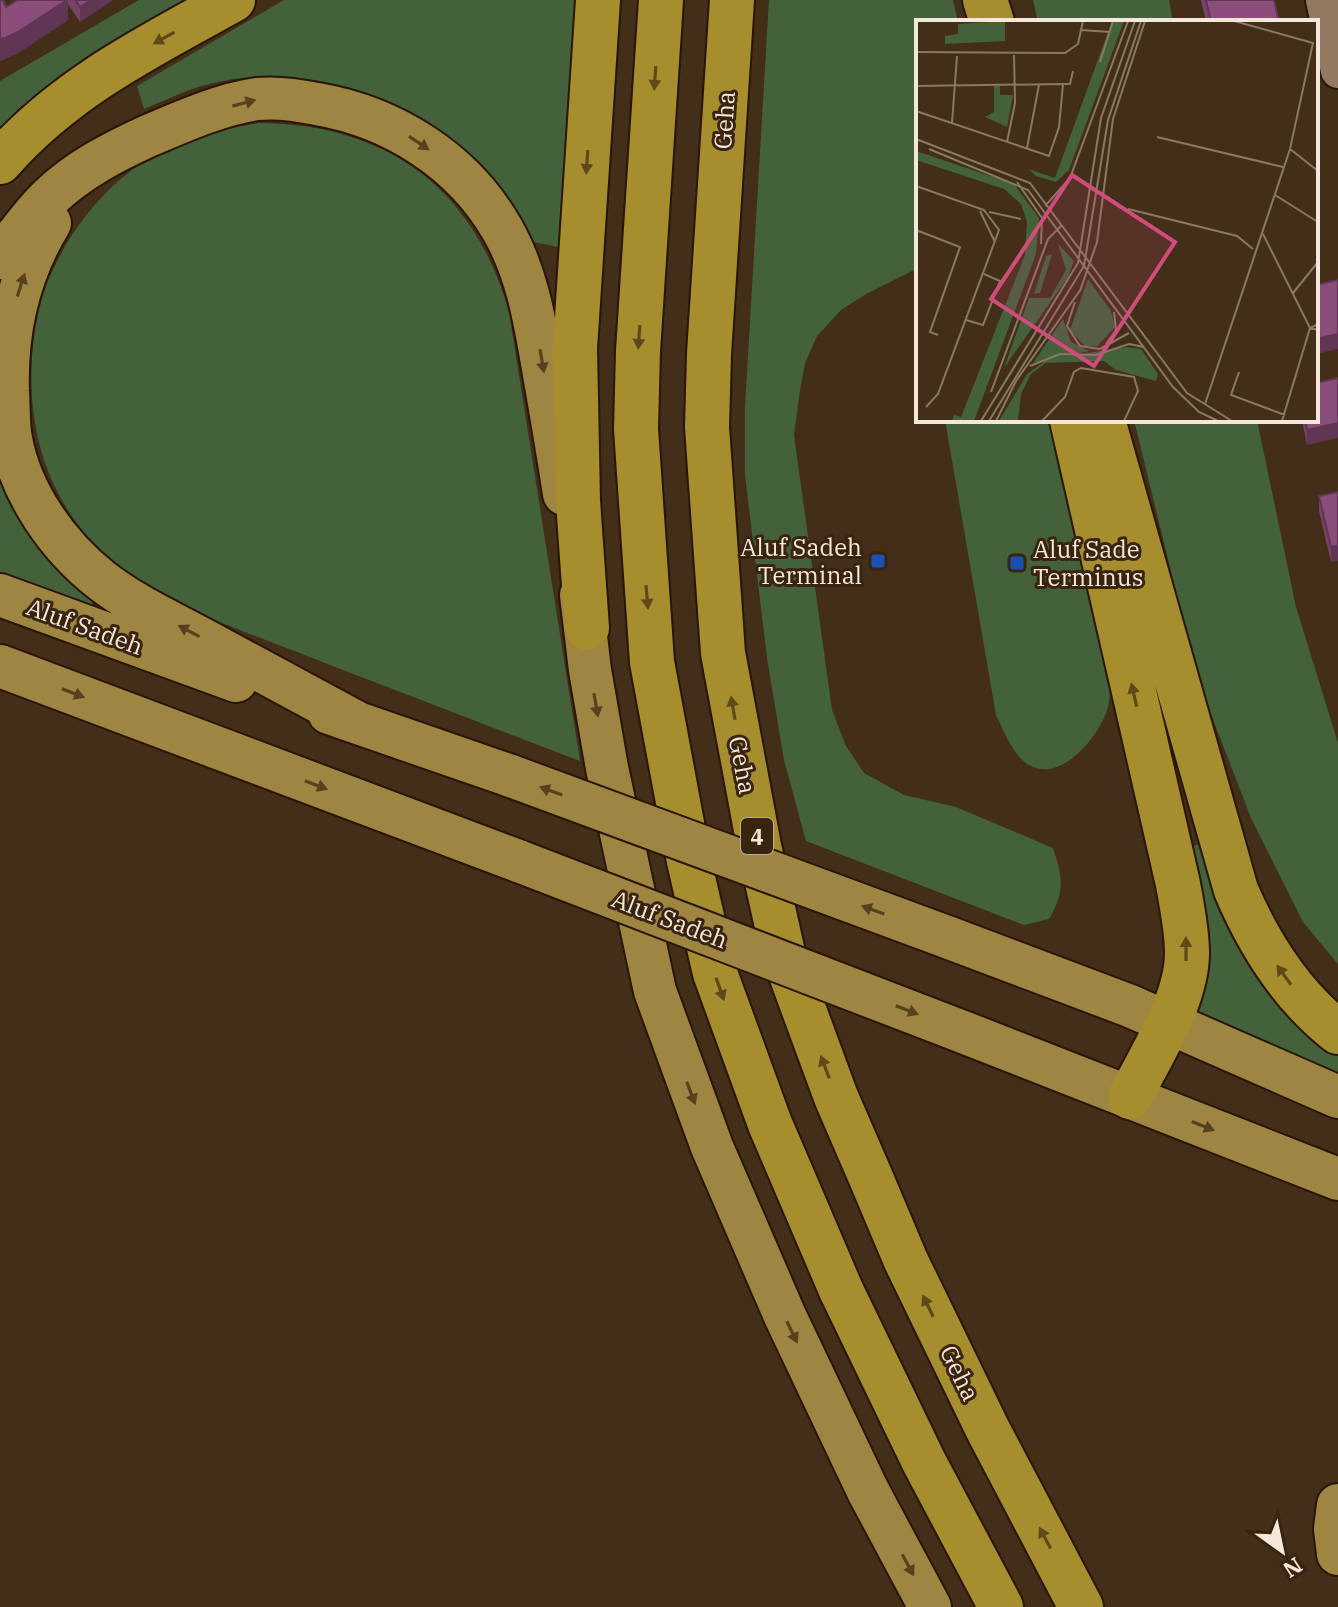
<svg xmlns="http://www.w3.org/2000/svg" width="1338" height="1607" font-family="'IBM Plex Serif',serif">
<rect width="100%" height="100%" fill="#432e19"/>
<path fill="#43623c" d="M139,0h66l-205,138v-57z
M284,0h296l-17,248 -29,-6c-16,-30 -34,-61 -60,-85 -73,-66 -182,-100 -279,-69 -17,6 -34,14 -51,21l-7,-23z
M769,0h184l5,22h-40v246l-52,26 -25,16 -24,26 -12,27 -5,27 -6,45 38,275 14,36 18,27 40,22 52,12 97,41c10,29 12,44 -4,71l-25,6 -218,-84 -22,-81 -17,-102 -22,-183v-68z
M1033,0h136l4,22h-135z
M259,123c128,1 215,65 250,189l71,449c-79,-30 -158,-61 -237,-91 -38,-15 -76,-29 -113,-44 -19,-7 -39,-12 -57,-22 -97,-52 -148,-136 -141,-246 2,-26 6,-53 16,-77 29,-70 87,-131 163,-149 16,-4 32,-6 48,-9z
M945,420h107l56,250c0,10 3,22 1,32 -4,28 -45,81 -78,64 -18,-9 -27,-35 -35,-51z
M1134,420h123l39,187 42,136v221l-35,-42 -52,-104 -54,-140z
M0,474l30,59 26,35 38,27 -4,15 -90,-32z
M1207,842l131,202v33l-146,-60 -8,-168z"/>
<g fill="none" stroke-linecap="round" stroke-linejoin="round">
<defs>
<path id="minor" d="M1323,0l15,71"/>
<path id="major" d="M50,223c-31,51 -44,108 -42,168 1,16 0,33 3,48 10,55 47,107 90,141 32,25 70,42 105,61 50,27 100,54 150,81
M0,258c16,-21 31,-43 50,-61 28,-27 63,-45 98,-61 33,-14 73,-32 109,-37 20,-2 41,1 60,5 76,13 146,57 185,125 26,45 33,94 42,145 7,40 14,80 20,120
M0,595l236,86
M581,595l9,75 17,98 48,223 57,156 73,169 83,175 62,116
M0,666l521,196
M329,713l182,63
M947,937l183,69 208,91
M963,1032l375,147
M1338,1505l-3,24 3,25"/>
<path id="highway" d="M661,0l-23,351 -2,78 16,233 37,199 26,112 55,151 71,166 83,172 77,145
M732,0l-23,354 -2,73 16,226 36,193 24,107 53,144 35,81 35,83 82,169 93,177
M985,0l7,22
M0,162c63,-73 149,-116 233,-162
M1072,420l106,464c4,23 9,46 9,69 0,47 -36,102 -57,144
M1103,420l133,470c23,54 55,105 102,142
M587,628l-9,-127 -3,-153 23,-348"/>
</defs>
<use href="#minor" stroke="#291602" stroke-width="38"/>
<use href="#major" stroke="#291602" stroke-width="46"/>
<use href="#highway" stroke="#291602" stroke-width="48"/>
<use href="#minor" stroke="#917962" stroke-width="34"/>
<use href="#major" stroke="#9e8542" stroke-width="42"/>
<use href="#highway" stroke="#a68d2d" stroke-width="44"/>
<defs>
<path id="major-bridge" d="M511,776l436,161
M521,862l442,170"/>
</defs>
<use href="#major-bridge" stroke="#291602" stroke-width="46" stroke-linecap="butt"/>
<use href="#major-bridge" stroke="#9e8542" stroke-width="42"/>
</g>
<path fill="#784269" d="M0,0l6,7 12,-7h95l-33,22 -12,-18v16l-50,33 -18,8z
M1201,0h73l5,22h-73z
M1302,420h14l-9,25z
M1338,492l-7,70 -12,-51v-15z"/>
<path fill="#613655" d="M68,0v20l-50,33 -18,8v-21z
M91,0h22l-33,22v-15z
M1319,190v22l-3,1v-22z
M1338,334v15l-22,5v-15z
M1338,423v15l-31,7v-15z
M1338,546v15l-7,1v-15z"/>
<path fill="#8b4d7a" stroke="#613655" stroke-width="2" d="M0,0h3l3,7 12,-7h49l-49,32 -18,8z
M75,0h16l-11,7z
M1206,0h68l5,22h-68z
M1316,177l3,13 -3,1z
M1338,280v54l-22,5v-54z
M1338,378v45l-31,7 -2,-10h11v-37z
M1338,492v54l-7,1 -12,-51z"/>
<defs><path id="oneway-solid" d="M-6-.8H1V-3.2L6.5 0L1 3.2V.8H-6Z" transform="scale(2)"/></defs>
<g fill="#5e491a">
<use href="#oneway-solid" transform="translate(164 38) rotate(151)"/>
<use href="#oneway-solid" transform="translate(655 78) rotate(94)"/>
<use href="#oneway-solid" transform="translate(587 162) rotate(94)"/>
<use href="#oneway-solid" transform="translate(639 337) rotate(94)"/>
<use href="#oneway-solid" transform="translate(647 597) rotate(85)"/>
<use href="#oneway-solid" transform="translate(1134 695) rotate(-103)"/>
<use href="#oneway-solid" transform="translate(733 708) rotate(-100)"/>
<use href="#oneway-solid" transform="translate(1186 949) rotate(-90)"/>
<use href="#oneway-solid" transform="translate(1284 975) rotate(-126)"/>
<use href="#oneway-solid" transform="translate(720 989) rotate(71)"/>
<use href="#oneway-solid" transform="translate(825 1067) rotate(-111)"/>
<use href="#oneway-solid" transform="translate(928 1306) rotate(-116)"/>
<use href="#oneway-solid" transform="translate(1045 1538) rotate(-118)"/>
</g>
<g fill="#57411e">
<use href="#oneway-solid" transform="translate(244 103) rotate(-15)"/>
<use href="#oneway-solid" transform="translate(419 143) rotate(34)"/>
<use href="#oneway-solid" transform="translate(21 285) rotate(-72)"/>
<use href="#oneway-solid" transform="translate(542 361) rotate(80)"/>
<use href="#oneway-solid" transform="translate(189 631) rotate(-152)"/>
<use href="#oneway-solid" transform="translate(73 693) rotate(21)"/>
<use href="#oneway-solid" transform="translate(596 705) rotate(80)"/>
<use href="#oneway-solid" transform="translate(316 785) rotate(21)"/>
<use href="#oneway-solid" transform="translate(551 791) rotate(-160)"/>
<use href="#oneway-solid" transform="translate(873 910) rotate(-160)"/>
<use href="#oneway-solid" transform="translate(907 1010) rotate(21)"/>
<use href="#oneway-solid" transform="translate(691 1093) rotate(69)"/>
<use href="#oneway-solid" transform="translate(1203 1126) rotate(22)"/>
<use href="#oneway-solid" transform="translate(792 1332) rotate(64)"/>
<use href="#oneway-solid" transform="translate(908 1565) rotate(62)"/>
</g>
<g fill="#1a4fb4" stroke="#38240f" stroke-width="3">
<rect x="870" y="553" width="16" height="16" rx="4"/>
<rect x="1009" y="555" width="16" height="16" rx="4"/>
</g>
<g text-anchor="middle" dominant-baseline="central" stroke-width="6" stroke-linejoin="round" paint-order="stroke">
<rect fill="#38240f" stroke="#bcac9d" stroke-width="2" x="741" y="818" width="32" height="36" rx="6"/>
<g font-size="22" font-weight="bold" fill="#f5e7da">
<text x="757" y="836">4</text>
</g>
<g font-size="24" fill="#f5e7da" stroke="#38240f">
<text transform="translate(724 120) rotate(-86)">Geha</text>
<text transform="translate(85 626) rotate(20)">Aluf Sadeh</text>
<text transform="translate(743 765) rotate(79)">Geha</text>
<text transform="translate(670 919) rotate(21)">Aluf Sadeh</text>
<text transform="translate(960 1373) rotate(64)">Geha</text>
</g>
<g font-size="24" fill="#f5e7da" stroke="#38240f" text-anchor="end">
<text x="862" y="547">Aluf Sadeh<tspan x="862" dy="28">Terminal</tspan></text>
<text x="1033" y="549" text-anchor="start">Aluf Sade<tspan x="1033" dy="28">Terminus</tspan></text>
</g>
</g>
<g transform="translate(916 20)">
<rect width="402" height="402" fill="#432e19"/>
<path d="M89,1v20l-60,3v-8l13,-2v-10zM196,1h12l-55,149 -13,12 -20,-6 -8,-7 27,9zM78,66h6v9h13l-6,32 -22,-10 9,-5zM0,131l98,33 25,34 -3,36 -62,167h-22l2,-6 7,2 64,-162 2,-33 -6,-18 -17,-15 -88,-29zM142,224l16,17 -6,16 -64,91 25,-70h21l16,-28zM136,234l-12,39 -6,1 12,-38zM172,259l23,32 4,16 -18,19h-12l-15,-16zM147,299l8,23 18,9 -56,12zM211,327l14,2 17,25 -2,7 -40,-11 -12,-9 -58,2 -15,11 -10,20 -3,27h-19l28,-47 21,-15z" fill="#43623c"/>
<path fill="none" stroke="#8a7866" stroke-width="2" d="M165,10l29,2M0,32l149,1 13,-9 5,-23M184,42l13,-41M0,66l147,-2h7l3,-13M0,91l133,45 10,-29 4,-43M36,103l5,-67M241,117l126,30M0,119l114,44 157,210 45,28M91,122l8,-39 -1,-48M111,128l12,-63M13,129l99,41 145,197 26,25 19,9M374,129l28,22M101,162l25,36 -1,26M0,166l68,24 15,20 -61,164 -12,13M359,175l43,27M129,186l25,-28 58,-157M212,189l109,27 16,13M64,191l15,31M73,192l32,7M0,210l44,17 -30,85 8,3M347,214l47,94 8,2M164,271l17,-49 16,-123 32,-98M377,273l25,-31M159,282l-8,24 13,20 20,3 29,-16M50,300l17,5 17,-44 -16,-7M190,324l10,-14 -2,-18M114,346l30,-12 36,1 33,-11 15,3M323,352l-8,23 54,20M75,372l57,-153 14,-14M289,384l85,-255 23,-106 -79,-22M65,401l97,-158 23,-145 34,-97M73,401l95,-155 24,-146 33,-99M80,401l20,-40 65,-92M126,401l23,-24 9,-25 7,-4 53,9 4,14 -14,30M366,401l28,-93 8,-4"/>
<path fill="#cf4c7b" fill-opacity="0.15" stroke="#cf4c7b" stroke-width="4" d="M156,155l103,67 -81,124 -103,-67z"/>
<rect width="402" height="402" fill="none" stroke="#f5e7da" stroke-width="4"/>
</g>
<g transform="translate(1282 1551) rotate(147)" stroke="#38240f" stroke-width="6" paint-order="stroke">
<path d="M0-6L14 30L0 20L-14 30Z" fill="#f5e7da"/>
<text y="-12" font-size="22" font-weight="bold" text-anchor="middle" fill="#f5e7da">N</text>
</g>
</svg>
